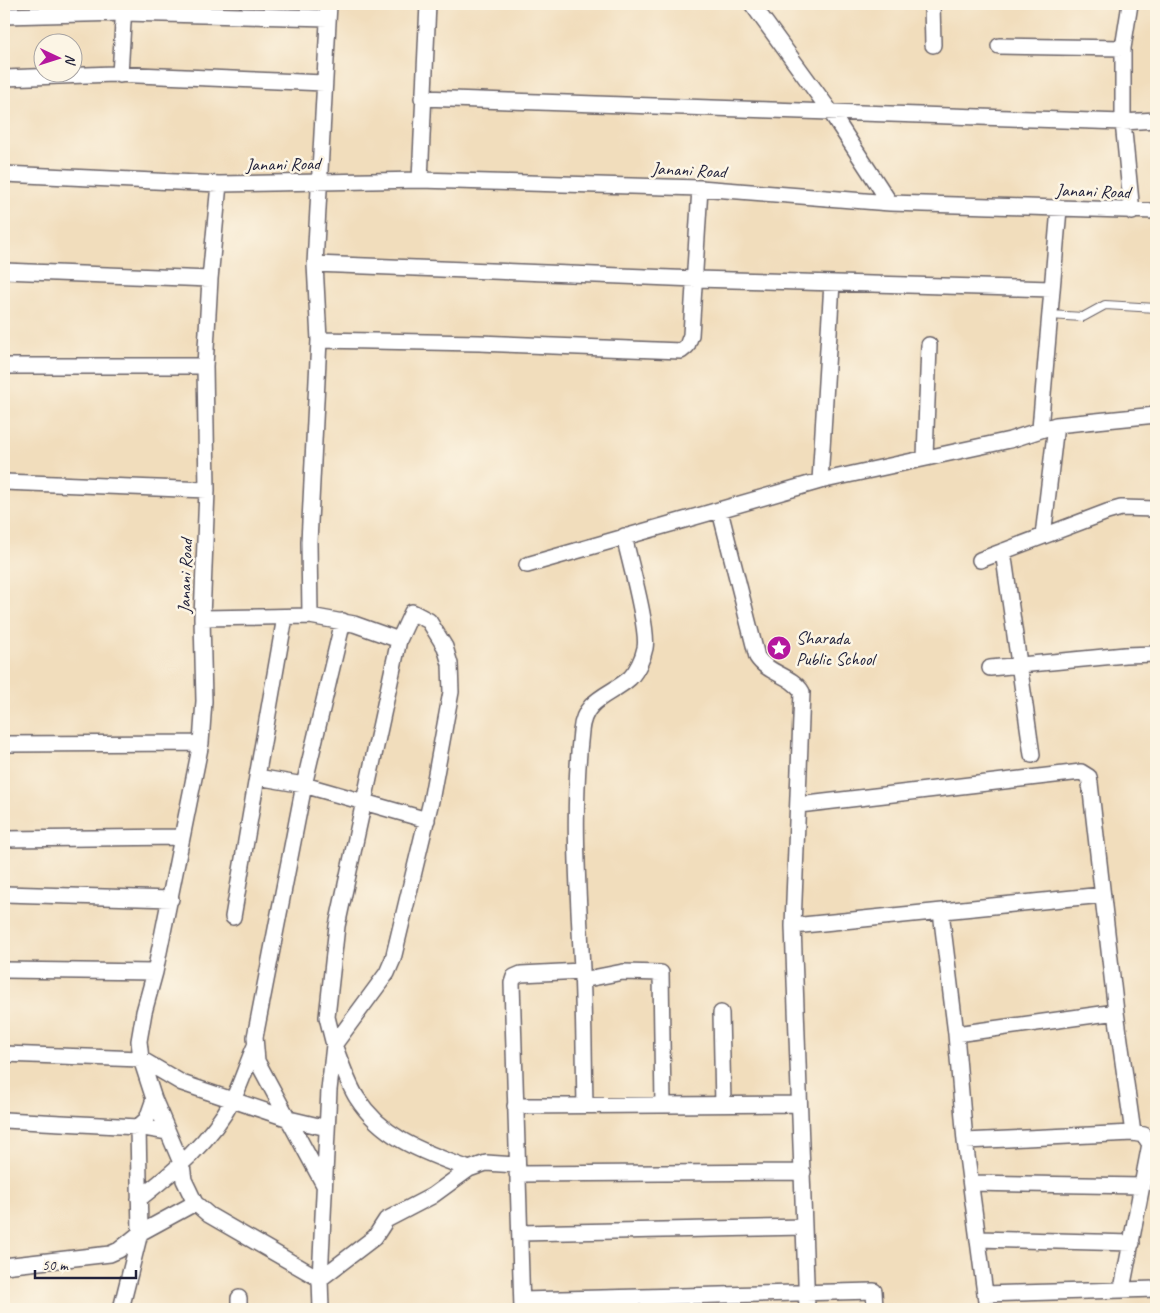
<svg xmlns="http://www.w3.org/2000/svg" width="1160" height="1313" font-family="Caveat,sans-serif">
<rect width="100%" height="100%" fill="#fcf5e5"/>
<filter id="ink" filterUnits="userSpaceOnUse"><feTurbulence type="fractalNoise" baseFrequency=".02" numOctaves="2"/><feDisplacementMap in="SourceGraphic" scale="10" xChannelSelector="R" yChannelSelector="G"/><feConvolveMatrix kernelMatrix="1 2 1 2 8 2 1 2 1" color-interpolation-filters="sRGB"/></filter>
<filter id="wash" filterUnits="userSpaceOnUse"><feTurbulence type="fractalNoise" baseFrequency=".0096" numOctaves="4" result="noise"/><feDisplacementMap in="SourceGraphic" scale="20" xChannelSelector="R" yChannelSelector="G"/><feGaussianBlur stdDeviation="1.12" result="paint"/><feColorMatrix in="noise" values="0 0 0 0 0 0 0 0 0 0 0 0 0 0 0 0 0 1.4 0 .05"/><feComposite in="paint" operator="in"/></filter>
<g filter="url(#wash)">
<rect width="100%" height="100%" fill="#f1ddbc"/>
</g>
<g filter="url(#ink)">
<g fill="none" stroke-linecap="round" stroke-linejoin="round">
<defs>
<path id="service" d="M1049,315l34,2 22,-12 51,3"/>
<path id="minor" d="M752,4l78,107 60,92
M932,4l1,41
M1130,4l-7,44v74l9,90
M4,16l120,-3 204,5
M999,46l124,2
M120,75l4,-70
M4,78l110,-4 210,9
M422,98l701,24 33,-2
M4,174l215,10 201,-4 280,8 190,15 266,8
M420,180l8,-176
M219,184l-9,95 -5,87 2,124 -5,128 2,83 -3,42 -46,229 -11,40 -5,29 2,18 13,40 28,66 2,15 11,23 14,12 111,64 1,30
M315,264l381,15 355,10
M4,271l206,8
M319,340l160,3 202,8 6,-5 4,-11 9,-147
M4,366h201
M1040,429l19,-220
M925,457l4,-112
M820,481l12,-198
M4,482l203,8
M720,511l37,146c11,17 35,18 45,35l-9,234 14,383
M1043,536l13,-111
M1003,551l29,204
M980,560l127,-48 14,-4 35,1
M527,565l293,-84 190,-41 46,-15 100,-10
M310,616l-1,-74 10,-202 -4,-76 14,-260
M285,617l-28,160 47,8 123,35
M202,618l108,-2 44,8 45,16
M990,668l135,-13 31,-1
M4,744l197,-1
M799,805l282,-33 8,5 1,6 26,229 17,121
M4,839l178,-2
M4,894l167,5
M941,912l15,122 9,107 22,168
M233,917l24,-140
M793,926l310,-31
M4,970l151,2
M582,980l41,-8 38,1 2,132
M721,1013l2,92
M956,1034l160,-22
M4,1054l137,5 41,24 107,36 38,9
M585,1105c-1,-45 -1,-91 -3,-136 -4,-81 -10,-157 -1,-238 3,-33 29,-35 49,-53 7,-7 13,-20 15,-30 4,-19 -16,-89 -21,-112
M515,1106l284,-2
M4,1120l134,7 9,-8 7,-20
M965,1141l168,-8 11,2 6,9 -28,145
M517,1174l286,-2
M972,1183l170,3
M324,1185l-67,-124 -2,-24 49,-252 39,-164
M139,1199c37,-29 72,-58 94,-100 9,-17 14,-36 22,-53
M520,1233l284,-6
M979,1239l153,4
M4,1266l106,-12 9,-4 21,-17 55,-30
M320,1279l9,-189 5,-45 -7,-28 10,-91 62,-286 13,-28 17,9 16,26 5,17 1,28 -20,109 -38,158 -6,14 -53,72c7,17 13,37 23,53 27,42 68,54 112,71
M320,1279l55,-42 11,-17 46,-24 37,-27 17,-6 31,2
M985,1294l171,-5
M239,1298v11
M522,1300l352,-9 1,18
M121,1309l19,-76 -2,-106 30,5
M522,1309l-10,-326 2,-6 7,-3 61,-3"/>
</defs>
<use href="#service" stroke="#6a6368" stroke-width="10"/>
<use href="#minor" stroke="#6a6368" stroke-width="18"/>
<use href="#service" stroke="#fff" stroke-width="8"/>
<use href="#minor" stroke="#fff" stroke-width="15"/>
</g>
</g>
<defs>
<symbol id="sight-disc" viewBox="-11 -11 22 22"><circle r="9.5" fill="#b5179e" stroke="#fcf5e5"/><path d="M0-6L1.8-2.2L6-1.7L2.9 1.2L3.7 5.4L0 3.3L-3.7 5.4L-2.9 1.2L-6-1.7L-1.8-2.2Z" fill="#fff"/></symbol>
</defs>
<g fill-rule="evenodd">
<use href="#sight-disc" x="765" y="634" width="28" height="28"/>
</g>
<g text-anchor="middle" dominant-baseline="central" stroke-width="5" stroke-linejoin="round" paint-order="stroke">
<g font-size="18" fill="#22223b" stroke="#fcf5e5">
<text transform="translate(283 164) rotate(-1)">Janani Road</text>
<text transform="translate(689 170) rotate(3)">Janani Road</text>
<text transform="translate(1093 191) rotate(2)">Janani Road</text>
<text transform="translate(185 576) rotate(-88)">Janani Road</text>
</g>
<g font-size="18" fill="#22223b" stroke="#fcf5e5" text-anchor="start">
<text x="796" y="638">Sharada<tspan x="796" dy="21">Public School</tspan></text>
</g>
</g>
<rect width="1160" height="1313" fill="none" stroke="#fcf5e5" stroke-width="20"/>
<g transform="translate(58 58) rotate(94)"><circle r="24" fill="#fcf5e5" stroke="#a5a1a1"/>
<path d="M0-4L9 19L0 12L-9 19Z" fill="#b5179e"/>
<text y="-8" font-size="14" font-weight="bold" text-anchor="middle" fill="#22223b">N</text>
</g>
<path d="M35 1270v8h101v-8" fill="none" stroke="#22223b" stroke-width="2.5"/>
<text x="42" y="1270" font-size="15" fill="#22223b" stroke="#fcf5e5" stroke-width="4" paint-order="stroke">50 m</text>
</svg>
